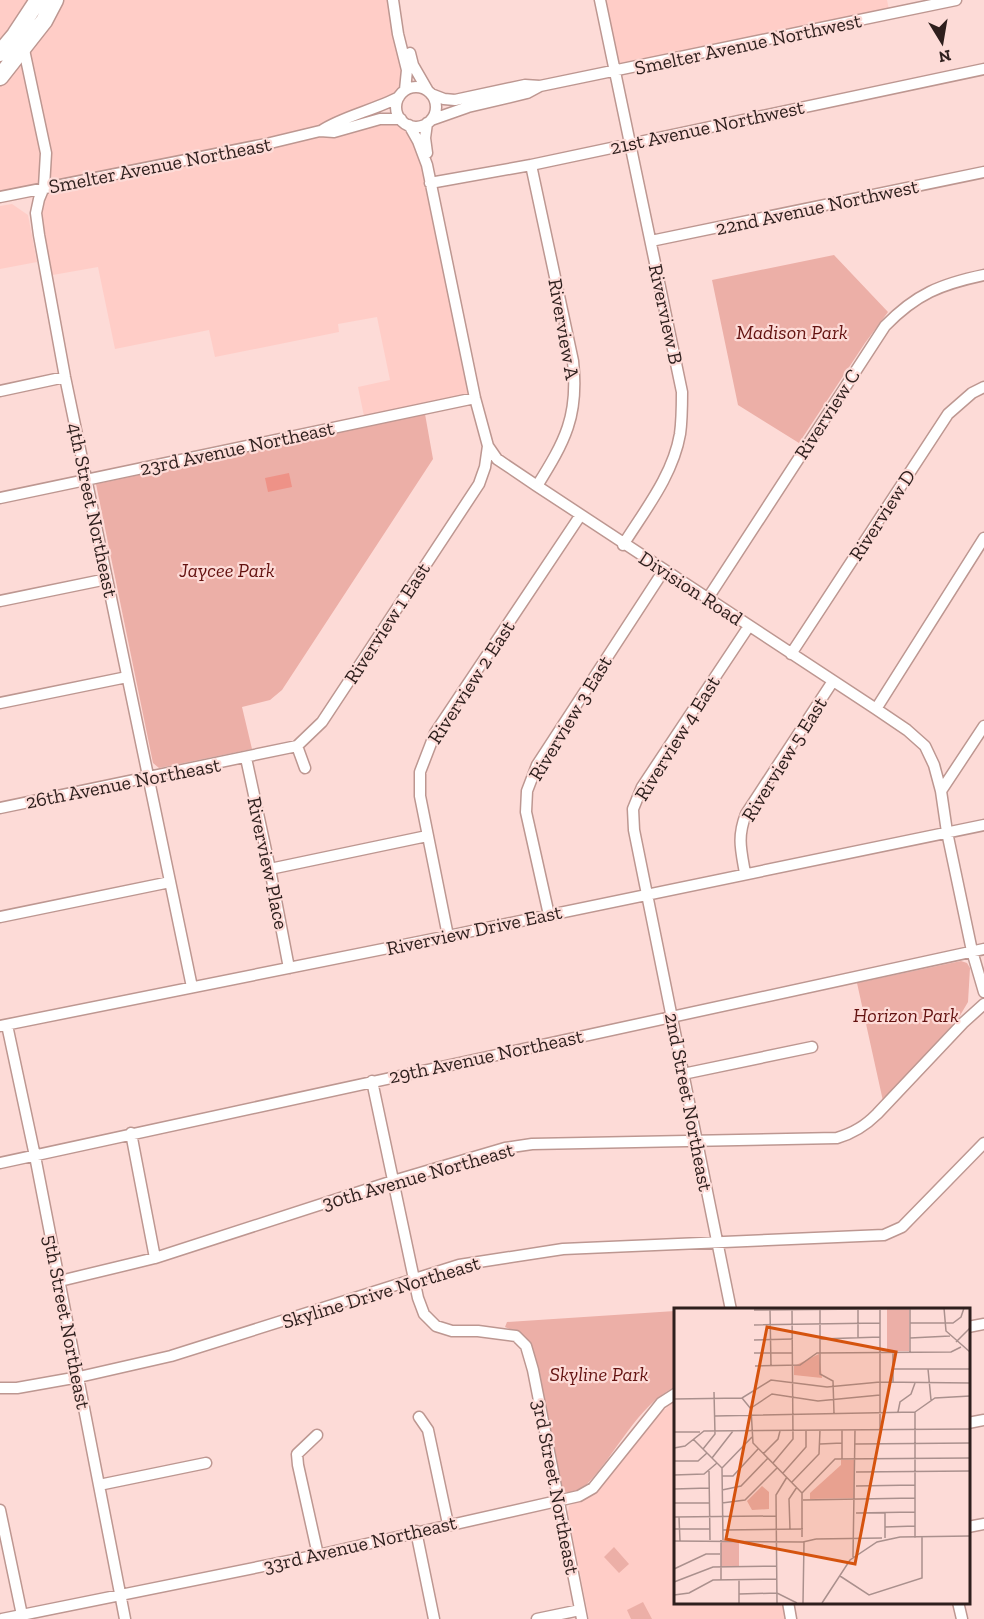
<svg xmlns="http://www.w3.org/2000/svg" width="984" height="1619" font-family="'Zilla Slab',serif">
<rect width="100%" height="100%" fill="#fddbd7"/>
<path fill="#ffcdc7" d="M0,0h37l-37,53z
M55,0h338l12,90 -76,35 72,-6 8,6 9,16 57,257 -110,23 -7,-34 32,-7 -13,-63 -39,7 1,8 -124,25 -6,-27 -94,19 -17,-82 -51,9 -10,-52 6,-36 -43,9v-121z
M600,0h287l3,15 -275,57z
M12,204l16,11 9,47 -37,7v-63z
M675,1401v201l108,1 3,16h-197l-21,-106 1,-7 28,-15 57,-73z"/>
<path fill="#ecafa7" d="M834,255l54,57 -23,31 -66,100 -61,-38 -26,-125z
M425,414l8,45 -151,231 -12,10 -28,7 10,42 -93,19 -6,-5 -57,-279z
M961,961l6,2 3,5 -2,34 -10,17 -75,82 -26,-118z
M675,1311v76c-37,17 -60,69 -88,97 -8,5 -15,11 -24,7l-3,-8 -28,-137 -9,-11 -18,-8 2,-5z
M614,1547l15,17 -10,9 -15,-16z
M643,1602l9,17h-21l-4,-9z"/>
<path fill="#ee9287" d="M289,473l3,14 -24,5 -3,-14z"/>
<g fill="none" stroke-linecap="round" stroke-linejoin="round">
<defs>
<path id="minor" d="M393,0l5,34 9,36 -2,20
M600,0l82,392c0,14 0,28 -2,42 -7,41 -35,76 -57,111
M23,45l23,108 -2,34 -5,12 -3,14 3,22 26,142 127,610
M410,53l3,12 15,26
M396 107a20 20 0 1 1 40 0a20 20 0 1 1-40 0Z
M431,94l13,5 11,1 70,-15 15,1 416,-86
M431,120l37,-13 59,-14 13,-7
M427,123l-2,15 2,15
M409,125l9,16 9,24 48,233 13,48 9,13 40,27 339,223 31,21 18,16 9,19 7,26 6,41 25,119 12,41
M321,131c20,-14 54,-21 78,-34
M531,165l42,196c6,55 -8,80 -36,125
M430,183l101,-18 453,-96
M0,197l266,-53 54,-13 14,1 46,-13h21
M651,241l333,-69
M0,391l65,-14
M0,498l475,-100
M708,598l177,-272c31,-32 56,-42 99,-51
M0,601l107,-22
M791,654l157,-240 24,-21 12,-6
M0,703l127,-26
M876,709l108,-171
M297,746l8,22
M246,758l24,111 19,99
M941,791l43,-65
M0,808l297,-62 25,-24 157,-238 6,-17 3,-21
M270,869l157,-33
M745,873c-4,-23 -8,-36 1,-59l87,-133
M549,915l-23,-103 1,-21 10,-26 127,-195
M0,917l170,-35
M448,936l-28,-140v-24l15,-39 145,-217
M7,1025l28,131 90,463
M0,1026l448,-90 536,-111
M683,1074l129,-27
M372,1081l46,217 6,16 12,12 16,5h26l38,5 10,10 7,24 49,249
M131,1133l24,125
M0,1163l984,-214
M60,1281l95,-23 238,-77 112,-33 27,-4 305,-6c17,-5 28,-12 40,-24l86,-91 21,-19
M731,1310l-97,-480 -1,-21 9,-22 107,-161
M968,1327l16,-3
M0,1388h17l62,-11 92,-21 288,-91 104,-16 321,-14 18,-8 82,-84
M419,1417l9,13 20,94
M968,1423l16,-3
M317,1435l-20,19 1,11 20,90
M99,1485l107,-22
M0,1510l22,105
M968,1527l16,-3
M416,1531l18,88
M788,1602l3,17
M958,1602l4,17
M2,1619l316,-64 261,-59 14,-8 68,-85 14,-9
M537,1619l43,-9"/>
<path id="highway" d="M0,53l15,-18 23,-35
M0,77l44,-56 11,-21"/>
</defs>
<use href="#minor" stroke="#bd9791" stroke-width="13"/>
<use href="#highway" stroke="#bd9791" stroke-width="19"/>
<use href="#minor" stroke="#fff" stroke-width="10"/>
<use href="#highway" stroke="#fff" stroke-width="16"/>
</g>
<g text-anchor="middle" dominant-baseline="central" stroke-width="4.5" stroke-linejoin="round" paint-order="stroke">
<g font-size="20" fill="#2e1f1d" stroke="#fddbd7">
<text transform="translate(748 44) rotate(-12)">Smelter Avenue Northwest</text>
<text transform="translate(707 127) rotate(-12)">21st Avenue Northwest</text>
<text transform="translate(160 165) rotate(-11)">Smelter Avenue Northeast</text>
<text transform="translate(817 207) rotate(-12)">22nd Avenue Northwest</text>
<text transform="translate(666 314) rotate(78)">Riverview B</text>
<text transform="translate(564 329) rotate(80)">Riverview A</text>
<text transform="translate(827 414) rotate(-57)">Riverview C</text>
<text transform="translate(237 448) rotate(-12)">23rd Avenue Northeast</text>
<text transform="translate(93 510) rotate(78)">4th Street Northeast</text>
<text transform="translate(882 515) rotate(-57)">Riverview D</text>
<text transform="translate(691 588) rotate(33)">Division Road</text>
<text transform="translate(387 623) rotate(-57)">Riverview 1 East</text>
<text transform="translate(471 682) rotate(-57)">Riverview 2 East</text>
<text transform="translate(570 718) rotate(-59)">Riverview 3 East</text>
<text transform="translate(677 738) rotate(-58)">Riverview 4 East</text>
<text transform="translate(784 759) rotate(-58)">Riverview 5 East</text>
<text transform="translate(123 783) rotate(-11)">26th Avenue Northeast</text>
<text transform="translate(268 863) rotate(78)">Riverview Place</text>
<text transform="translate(474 930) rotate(-12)">Riverview Drive East</text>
<text transform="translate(486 1056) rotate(-12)">29th Avenue Northeast</text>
<text transform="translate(689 1102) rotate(79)">2nd Street Northeast</text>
<text transform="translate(418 1176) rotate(-16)">30th Avenue Northeast</text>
<text transform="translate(381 1292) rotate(-17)">Skyline Drive Northeast</text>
<text transform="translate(67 1322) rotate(79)">5th Street Northeast</text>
<text transform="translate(556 1487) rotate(79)">3rd Street Northeast</text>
<text transform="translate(360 1544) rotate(-13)">33rd Avenue Northeast</text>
</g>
<g font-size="20" font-style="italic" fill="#631210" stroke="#fddbd7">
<text x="792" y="332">Madison Park</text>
<text x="227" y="570">Jaycee Park</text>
<text x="906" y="1015">Horizon Park</text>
<text x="599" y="1374">Skyline Park</text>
</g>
</g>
<g transform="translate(674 1308)">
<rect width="296" height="296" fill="#fddbd7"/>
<path d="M213,1h22v42h-22zM145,46l3,24 -28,-3v-9zM167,152h13l1,38 -45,1v-6l31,-28zM88,178l7,6v17l-17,1 -5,-9zM47,232h18v26l-18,1z" fill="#ecafa7"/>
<path fill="none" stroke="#aa908d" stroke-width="1.5" d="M146,0v66l13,7 1,32M236,0v44M270,0l2,23 24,21M184,1v29M206,1v121M80,2l216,-2M96,2l1,56M236,15h43l8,-6 3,-9M80,17l126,-2M236,30l40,-2M146,31l60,-2M80,32l39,-1M282,34l14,-14M219,44v31M80,45h39M81,58l45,-1 17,-12 134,-1 10,-5M219,61h77M254,61l3,31M68,90l9,11 2,34 49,50v44M0,91l68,-1 29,-18 56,7 53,-5 90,1M77,100l21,-14 46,7 62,-6M224,104l2,-10 11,-8 4,-11M241,104v126M241,104l20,-14 35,-2M41,108l200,-4M168,122v29M0,124h26M19,131l29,29 1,72M146,136l22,-1M181,136l115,-1M0,140l11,-2 19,-15 266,-2M29,141l12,-15 -1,-42M89,146l15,-15 2,-8M38,150l21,-27M0,153h24l9,-8M99,155l20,-24 -1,-130M48,160l30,-31M35,163l1,69M182,164l114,-1M109,165l23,-26v-17M0,167l30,-1 13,-11M48,168h11l25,-27M118,174l27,-28 1,-24M182,178l59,-1M0,181l35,-1M48,182l19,-4 27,-28M128,185l33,-34 135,-1M129,192l112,-2M0,195h35M48,195l23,-3 32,-32M182,205l59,-1M211,205v25M0,209l102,-1M5,209l1,24M211,219l30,-1M0,221h36M116,221l-1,-30 8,-12M49,222l80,-1M142,231l66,-1M47,232v40M0,233l129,1 13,-3M179,249l2,-127M0,261l32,-15h14M166,268l29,19 53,-17v-41M65,271v24M0,274l39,-15 64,-1M65,286l38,-1 20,10M0,287l15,-2 24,-13 64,-1M103,295l-1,-108 11,-18M129,295l1,-61M148,295l28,-43 27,-18 23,-5 70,-1"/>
<path fill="#d5530e" fill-opacity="0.15" stroke="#d5530e" stroke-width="3" d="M93,19l129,25 -41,212 -129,-25z"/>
<rect width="296" height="296" fill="none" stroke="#2e1f1d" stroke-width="3"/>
</g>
<g transform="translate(942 42) rotate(169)" stroke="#fddbd7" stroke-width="4.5" paint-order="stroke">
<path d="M0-4.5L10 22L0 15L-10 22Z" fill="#2e1f1d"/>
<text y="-9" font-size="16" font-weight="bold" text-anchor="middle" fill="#2e1f1d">N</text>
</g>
</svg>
